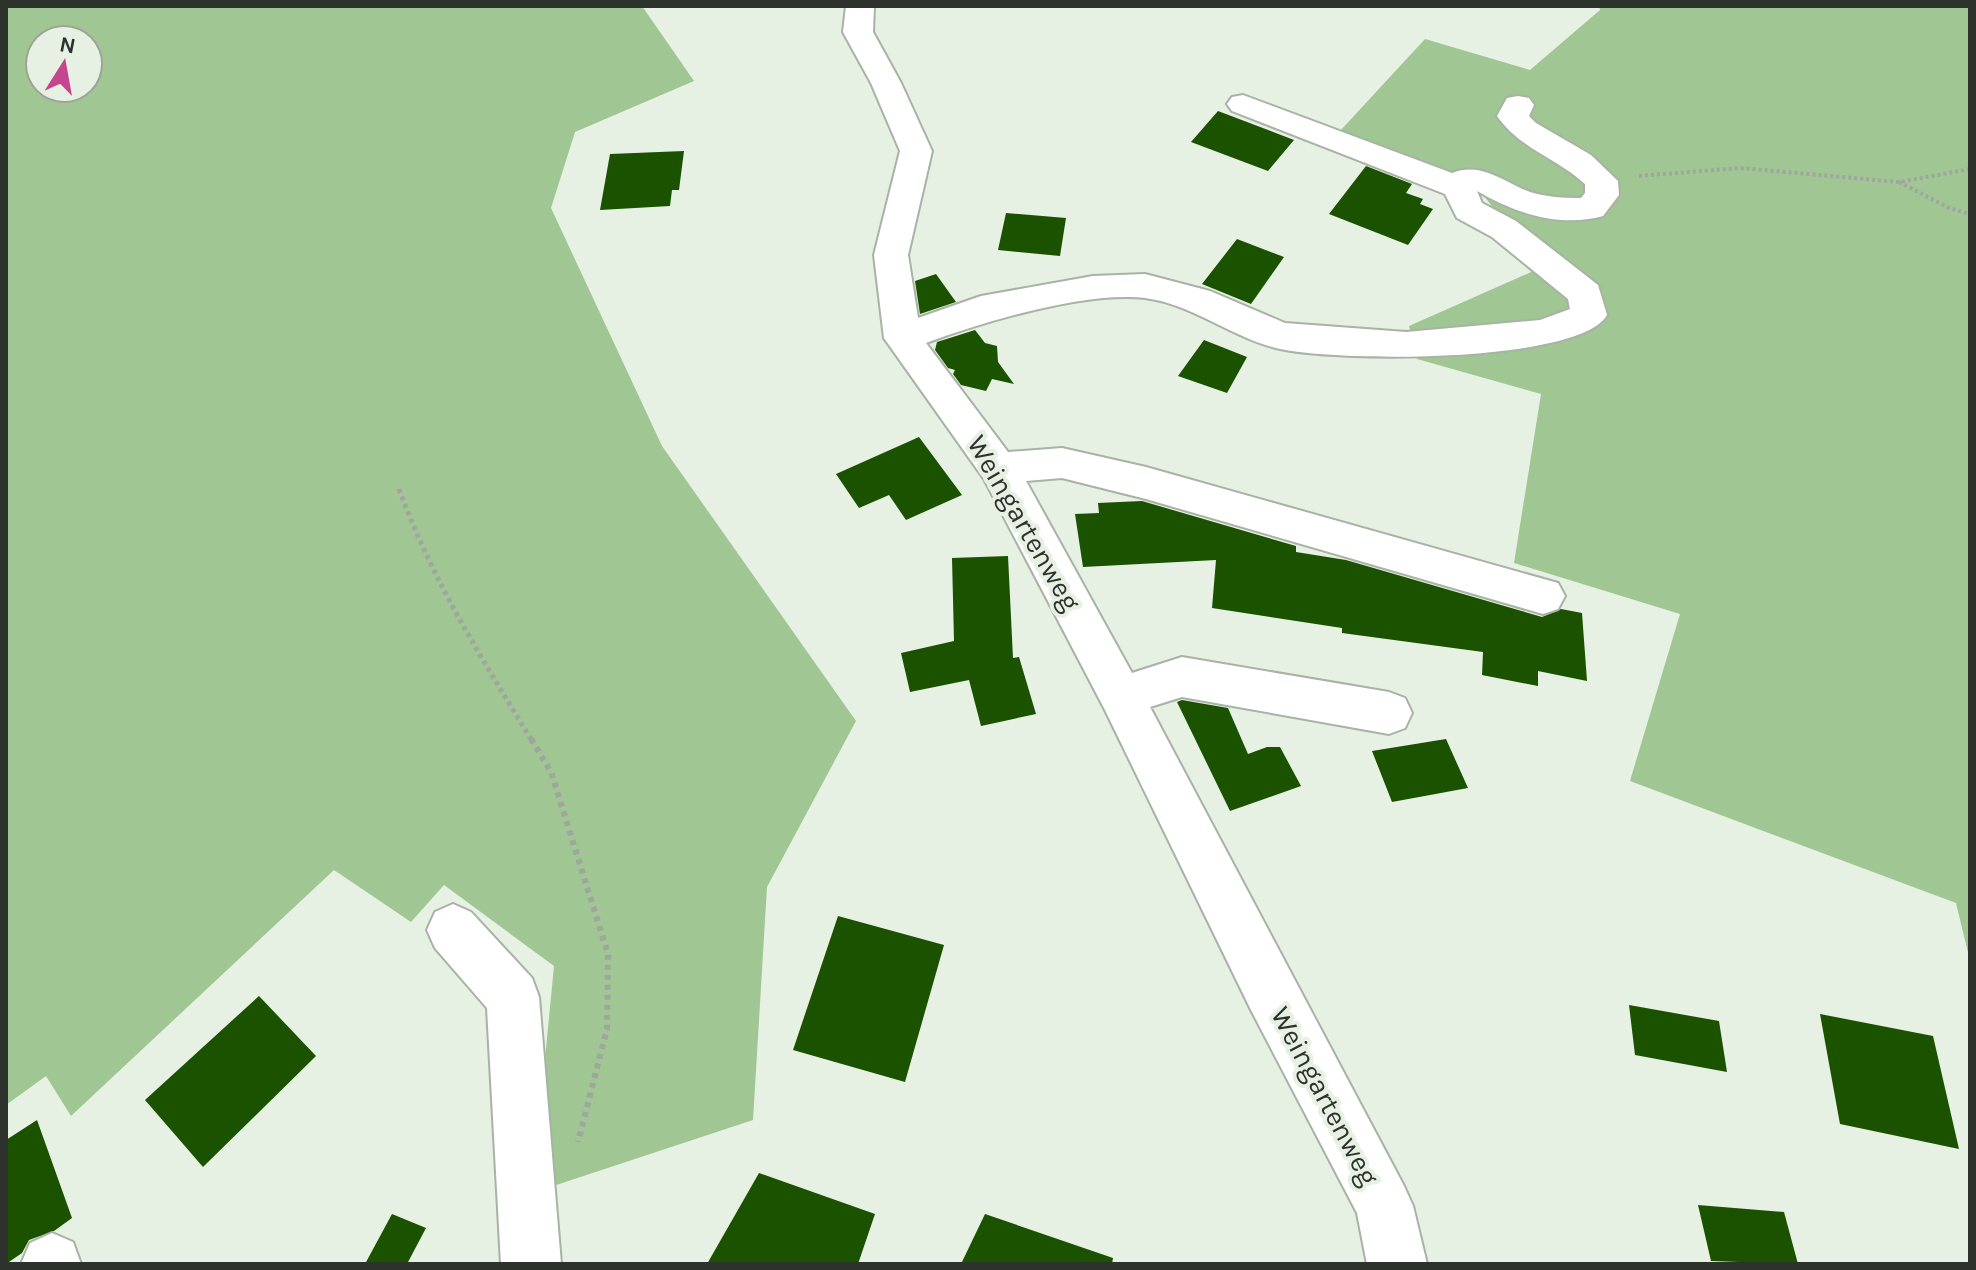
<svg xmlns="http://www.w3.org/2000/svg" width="1976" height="1270" font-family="Karla,sans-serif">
<rect width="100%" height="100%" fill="#e6f0e3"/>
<path fill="#9fc693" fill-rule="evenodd" d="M6,6h636l52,75 -119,51 -24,76 111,238 194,275 -89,166 -14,233 -221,73 22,-227 -110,-81 -33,37 -77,-52 -263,246 -25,-40 -40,29zM40,40h48v48h-48z
M1599,6h371v955l-14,-58 -326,-122 50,-167 -166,-51 27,-169 -124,-35 -8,-33 129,-57 -59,-80 -139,-58 85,-92 105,31 70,-60z"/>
<path fill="#1a5200" d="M1218,111l76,29 -26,31 -77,-29z
M684,151l-5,39h-7l-2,16 -70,4 10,-56z
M1366,166l46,18 -6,9 17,6 -3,5 13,5 -25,36 -79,-31z
M1006,213l60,5 -6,38 -62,-6z
M1237,239l47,18 -33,47 -49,-20z
M936,274l20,28 -36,12 -5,-33z
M975,330l10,13 12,3 1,16 16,22 -22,-5 -6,12 -25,-6 -8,-11 2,-4 -7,-2 -13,-18 2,-8z
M1204,340l43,17 -20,36 -49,-17z
M919,437l43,58 -56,25 -17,-25 -30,13 -23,-34z
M1142,501l154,45v6l50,8 196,57 19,-8 21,4 5,68 -49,-10v15l-56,-11 1,-23 -141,-19v-5l-130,-20 4,-48 -133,7 -8,-53 24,-1 -1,-10z
M1008,556l5,102 6,-1 17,57 -55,12 -12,-46 -59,12 -9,-39 53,-12 -2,-83z
M1182,700l46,8 20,46 19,-7h13l21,39 -71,25 -53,-109z
M1446,739l22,49 -76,14 -20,-51z
M838,916l106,29 -39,137 -112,-32z
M259,996l57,60 -113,111 -58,-67z
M1629,1005l90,16 8,51 -92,-17z
M1820,1014l113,22 26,113 -119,-25z
M37,1120l35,98 -18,13 -25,9 -7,13 -16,11v-124z
M759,1173l116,41 -17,50h-151z
M1698,1205l86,7 14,52 -87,-3z
M392,1214l34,14 -19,36h-42z
M985,1214l128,44 -1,6h-151z"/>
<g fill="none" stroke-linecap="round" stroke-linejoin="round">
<defs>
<path id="minor" d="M846,6h28l-1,26 28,51 31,68 -24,104 10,63 63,-22 112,-20 52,-2 65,17 75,32 121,9 134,-12 30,-11 -2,-10 -76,-62 -35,-19 -12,-24 -213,-83 -5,-7 5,-7 11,-2 209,78c29,-12 52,9 78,19 16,5 34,6 51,6l4,-5v-9c-28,-26 -65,-35 -88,-68l10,-18 11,-2 11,2 5,7 -5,11 7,7 55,32 27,26 1,14 -16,21c-44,12 -88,-3 -126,-25l5,12 34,18 82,64 9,30c-28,49 -277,47 -331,33 -45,-11 -84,-44 -131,-50 -60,-7 -162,24 -219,45l82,109 54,-4 84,19 412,116 7,13 -7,13 -15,5 -397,-115 -84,-21 -36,3 106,192 50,-16 207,35 16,6 7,15 -7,15 -16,6 -207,-37 -32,10 254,479 9,20 14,58h-60l-10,-51 -106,-203 -146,-300 -121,-231 -100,-141 -10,-83 26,-104 -29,-68 -28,-51z
M453,904l18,8 61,66 7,19 22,267h-60l-14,-256 -52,-60 -8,-18 8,-18z
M52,1233l21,9 8,22h-60l9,-21z"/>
</defs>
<use href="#minor" stroke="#a8b2a5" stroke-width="4"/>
<path stroke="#9fa69c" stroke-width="4" stroke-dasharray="3 3" stroke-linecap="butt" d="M1639,176l101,-8 159,14 71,-13
M1899,182l50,26 21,6"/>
<path stroke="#9fa69c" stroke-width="5" stroke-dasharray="4 4" stroke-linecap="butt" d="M399,489c34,93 82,168 133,252"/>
<path stroke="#9fa69c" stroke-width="6" stroke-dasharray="5 5" stroke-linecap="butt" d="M531,739l20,33 57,182 -1,75 -29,113"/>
<use href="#minor" fill="#fff" fill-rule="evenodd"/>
</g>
<g text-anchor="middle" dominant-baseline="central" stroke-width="8" stroke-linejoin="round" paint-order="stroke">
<g font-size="28" fill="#2e322d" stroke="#e6f0e3">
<text transform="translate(1024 523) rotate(60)">Weingartenweg</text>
<text transform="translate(1325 1096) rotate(62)">Weingartenweg</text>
</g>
</g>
<rect width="1976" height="1270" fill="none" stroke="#2e322d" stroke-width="16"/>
<g transform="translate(64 64) rotate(11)"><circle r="38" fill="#e6f0e3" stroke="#9ca49a" stroke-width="2"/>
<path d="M0-6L14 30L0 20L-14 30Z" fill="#c5458f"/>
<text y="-12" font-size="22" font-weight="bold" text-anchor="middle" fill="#2e322d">N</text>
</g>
</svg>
